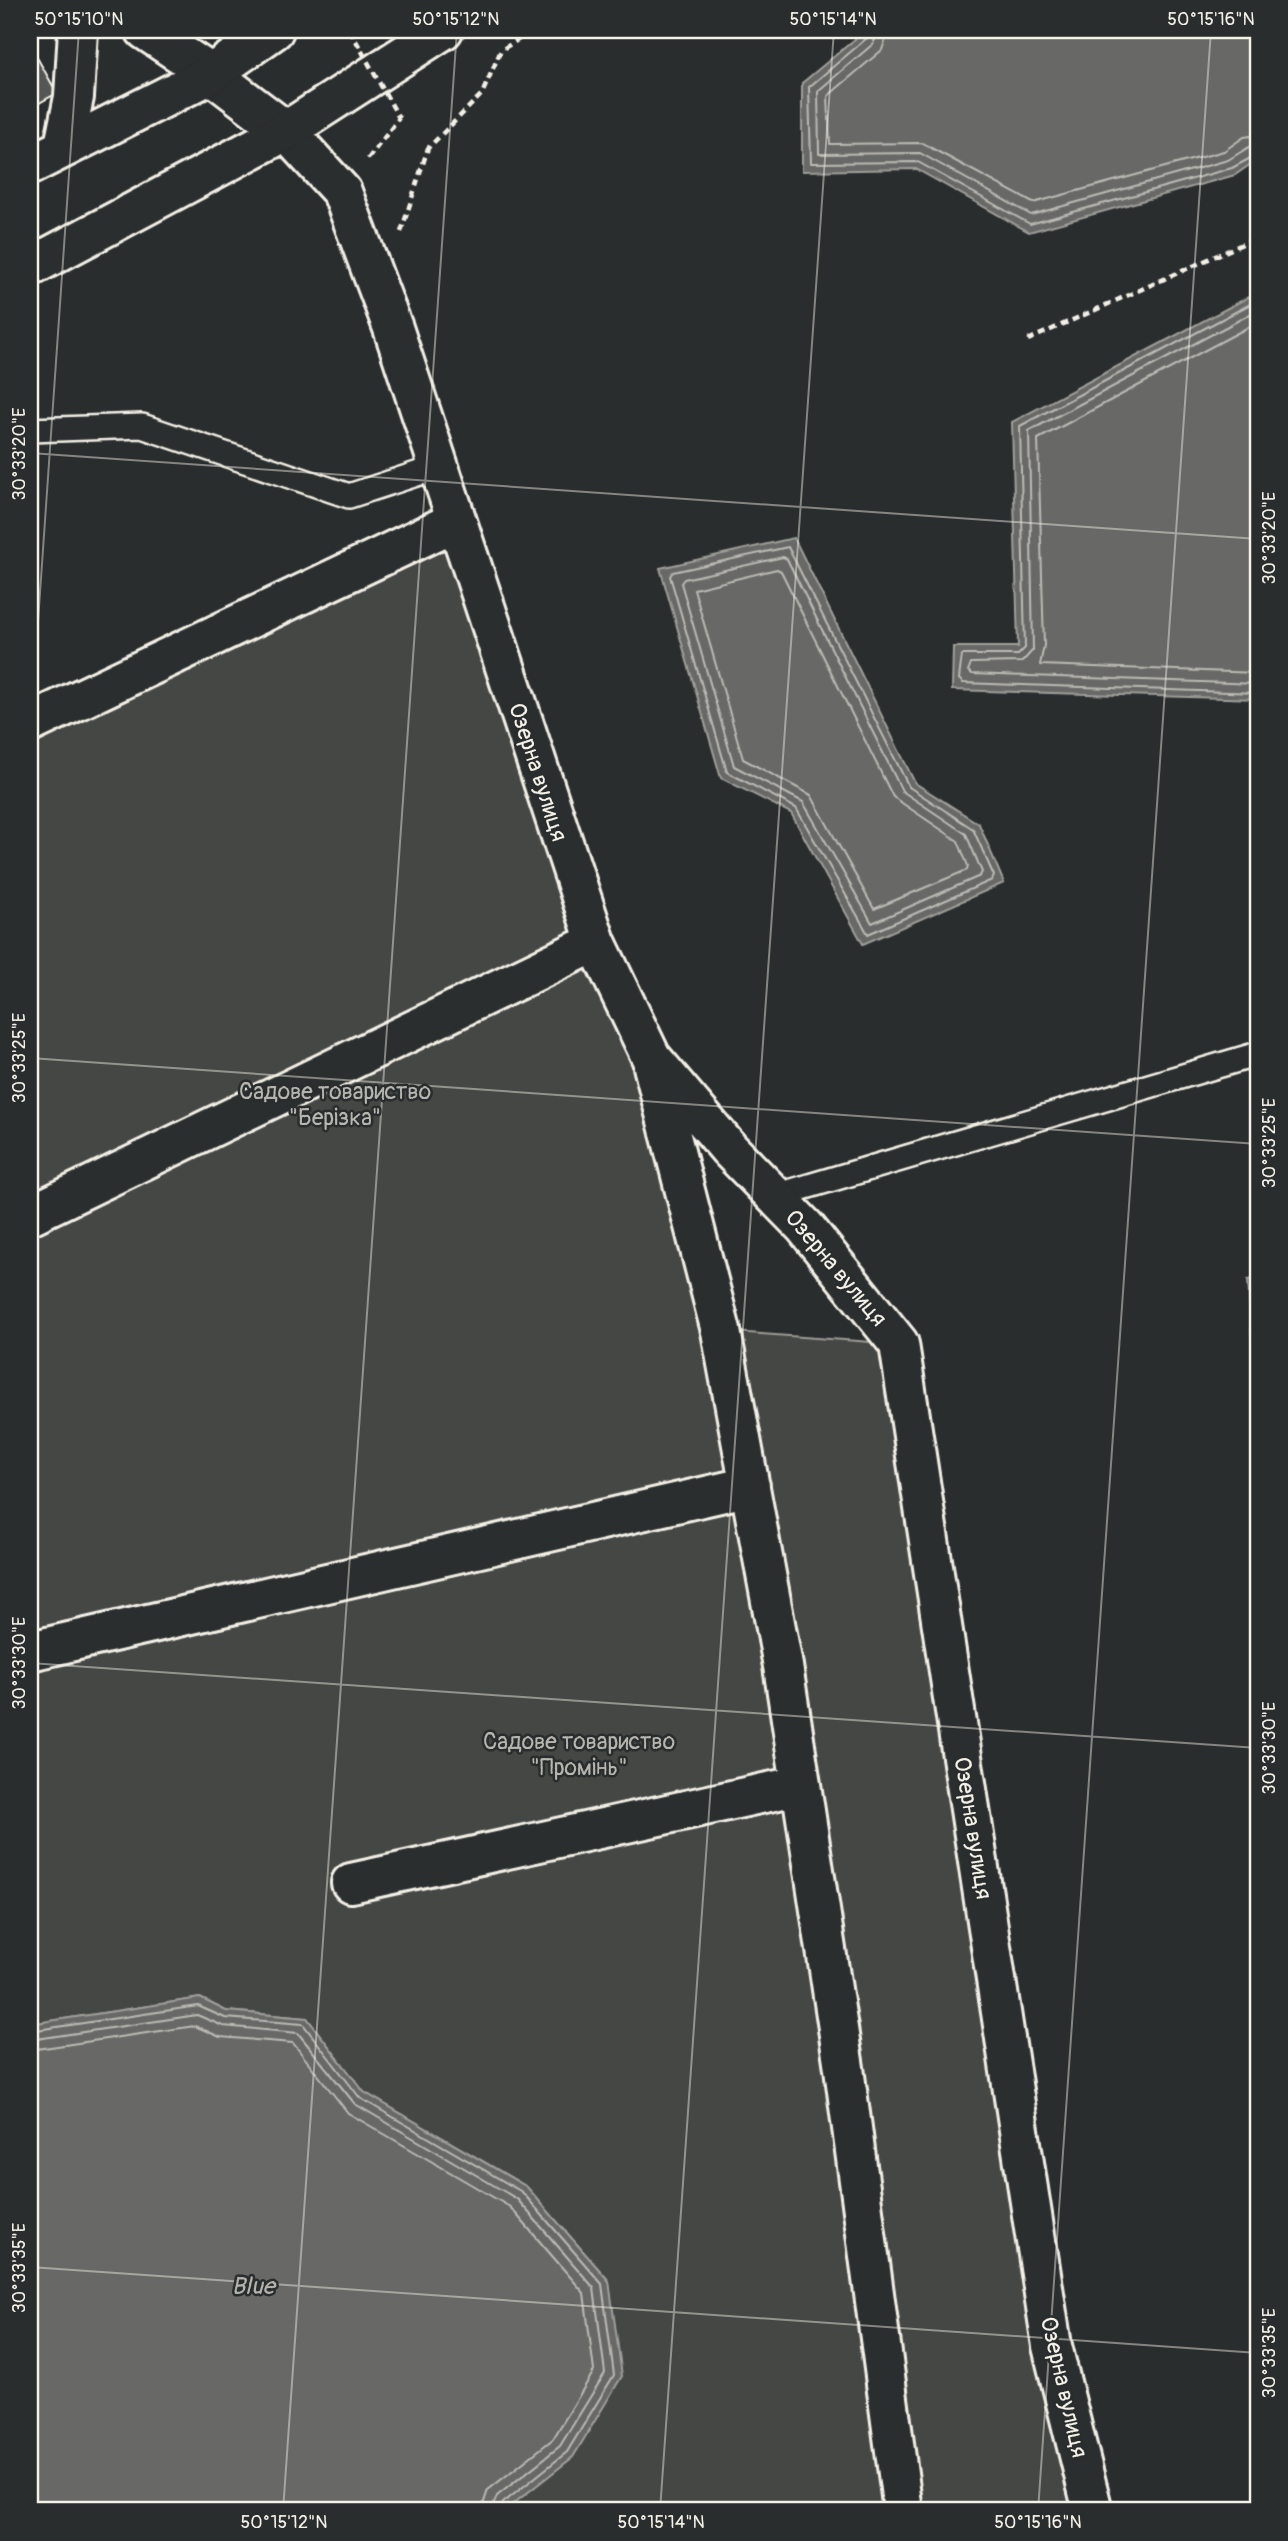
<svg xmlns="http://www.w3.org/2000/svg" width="1288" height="2541" font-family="Pangolin,sans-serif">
<rect width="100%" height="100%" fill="#2a2d2e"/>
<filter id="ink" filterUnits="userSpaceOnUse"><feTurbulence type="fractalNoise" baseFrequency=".0143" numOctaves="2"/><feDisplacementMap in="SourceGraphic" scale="14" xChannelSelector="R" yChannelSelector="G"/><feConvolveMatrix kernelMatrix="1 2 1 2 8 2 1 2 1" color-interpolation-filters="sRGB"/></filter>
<g filter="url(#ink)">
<path fill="#444645" stroke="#9c9c96" stroke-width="2" d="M456,521l265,810 178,13 194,1167h-589l68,-54 37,-176 -82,-94 -163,-95 -57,-74 -81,-7 -26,-13 -170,26v-1301z"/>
<path fill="#676866" stroke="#9f9f9a" stroke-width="2" d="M866,30h392v129l-23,16 -206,57 -113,-63 -114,2v-88z
M1258,292v407l-306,-9 1,-43h65l-6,-225z
M794,538l121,245 64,41 25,59 -141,61 -72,-131 -70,-35 -61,-210z
M1258,1278v150l-10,-148z
M200,1998l26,13 81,7 57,74 163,95 82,94 13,95 -49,81 -69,54h-474v-487z"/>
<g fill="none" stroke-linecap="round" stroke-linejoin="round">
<path stroke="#bcbab4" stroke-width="2" d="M870,30l-3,8 -58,49 2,76 107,-1 112,62 202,-56 26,-14
M879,30l-6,14 -55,47 1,63 101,-1 111,62 197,-55 21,-13 9,-2
M889,30l-7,20 -54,46 2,48 92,-1 111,60 191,-52 20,-14 14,-2
M1258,300l-238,126 5,222 -7,7h-56l-3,24 4,4 295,10
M1258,310l-229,121 4,219 -11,12 -51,1 -3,8 4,3 286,10
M1258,322l-220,117 6,206 -4,20 218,8
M788,547l121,240 64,42 21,47 -2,4 -124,54 -72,-126 -69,-36 -57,-196 3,-4z
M783,557l4,2 115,232 64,43 16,38 -2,4 -108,47 -69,-121 -69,-36 -53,-183 3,-4z
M777,569l4,2 112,226 65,44 10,25 -1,4 -93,39 -63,-114 -68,-36 -49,-170z
M30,2031l168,-25 27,12 78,6 57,74 162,94 80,92 12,91 -47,77 -64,51 -3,8
M30,2040l167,-25 26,11 75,7 57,71 162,95 77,89 11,85 -45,73 -63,50 -6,15
M30,2050l165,-24 25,11 73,6 55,70 162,94 74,86 10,78 -41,68 -65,51 -7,21"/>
</g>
<path fill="#555756" stroke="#f4f1e8" stroke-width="2" d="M30,45l27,48 -27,15z"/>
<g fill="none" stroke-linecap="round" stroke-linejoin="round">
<defs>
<path id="service" d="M30,430l112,-4 207,70 89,-29
M775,1196l483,-142"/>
<path id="minor" d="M286,131l56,61 51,136 203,614 55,115 78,92 76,78 94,117 153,1002 41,165
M30,723l426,-202
M653,1066l68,265 62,335 61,402 59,443
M30,1215l566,-273
M30,1651l720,-165
M351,1883l450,-98"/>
<path id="tertiary" d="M145,30l66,44 75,57"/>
<path id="primary" d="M64,146l10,-49 4,-67
M30,165l181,-91 63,-44
M30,267l256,-136 157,-101"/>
</defs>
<use href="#service" stroke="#f4f1e8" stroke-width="28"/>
<use href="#minor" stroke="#f4f1e8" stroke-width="44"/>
<use href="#tertiary" stroke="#f4f1e8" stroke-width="44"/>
<use href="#primary" stroke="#f4f1e8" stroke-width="44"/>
<path stroke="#f4f1e8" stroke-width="4.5" stroke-dasharray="7 5" stroke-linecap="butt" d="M368,159l31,-41
M401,232l27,-84 54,-54 19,-44 33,-20
M1028,340l230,-103"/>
<use href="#service" stroke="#2a2d2e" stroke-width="23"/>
<use href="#minor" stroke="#2a2d2e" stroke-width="38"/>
<use href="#tertiary" stroke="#2a2d2e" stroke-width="38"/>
<use href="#primary" stroke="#2a2d2e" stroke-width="38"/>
<path stroke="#f4f1e8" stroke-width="4.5" stroke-dasharray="7 5" stroke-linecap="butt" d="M350,30l49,88"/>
</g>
</g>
<path fill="none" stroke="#f4f1e8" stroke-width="2" stroke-opacity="0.45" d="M30,453l1228,86M30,737l49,-707M30,1058l1228,86M30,1663l1228,85M30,2267l1228,86M283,2511l174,-2481M660,2511l174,-2481M1038,2511l173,-2481"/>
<g text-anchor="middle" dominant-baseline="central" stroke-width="5" stroke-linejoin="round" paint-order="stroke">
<g font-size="23" fill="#f4f1e8" stroke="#2a2d2e">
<text transform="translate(538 772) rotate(72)">Озерна вулиця</text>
<text transform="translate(836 1268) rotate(50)">Озерна вулиця</text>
<text transform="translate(973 1828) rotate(81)">Озерна вулиця</text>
<text transform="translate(1064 2387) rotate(77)">Озерна вулиця</text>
</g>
<g font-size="23" fill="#b6b5af" stroke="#2a2d2e">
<text x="335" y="1091">Садове товариство<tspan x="335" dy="26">"Берізка"</tspan></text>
<text x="579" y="1741">Садове товариство<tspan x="579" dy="26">"Промінь"</tspan></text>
</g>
<g font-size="24" font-style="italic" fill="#b5b3ae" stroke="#2a2d2e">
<text x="253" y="2286">Blue</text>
</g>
</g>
<rect width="1288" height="2541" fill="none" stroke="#2a2d2e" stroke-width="77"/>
<rect x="38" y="38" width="1212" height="2464" fill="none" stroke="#f4f1e8" stroke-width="2.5"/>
<g font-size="18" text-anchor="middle" fill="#f4f1e8">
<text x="79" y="25">50°15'10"N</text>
<text x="456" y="25">50°15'12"N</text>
<text x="833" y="25">50°15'14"N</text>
<text x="1211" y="25">50°15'16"N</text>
<text transform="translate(19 454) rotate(-90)" y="6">30°33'20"E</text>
<text transform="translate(1269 538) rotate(-90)" y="6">30°33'20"E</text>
<text transform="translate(19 1058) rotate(-90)" y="6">30°33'25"E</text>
<text transform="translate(1269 1143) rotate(-90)" y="6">30°33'25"E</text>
<text transform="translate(19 1663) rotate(-90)" y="6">30°33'30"E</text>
<text transform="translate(1269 1748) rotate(-90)" y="6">30°33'30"E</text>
<text transform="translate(19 2268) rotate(-90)" y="6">30°33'35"E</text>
<text transform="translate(1269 2353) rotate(-90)" y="6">30°33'35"E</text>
<text x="284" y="2528">50°15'12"N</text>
<text x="661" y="2528">50°15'14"N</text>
<text x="1038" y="2528">50°15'16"N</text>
</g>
</svg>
